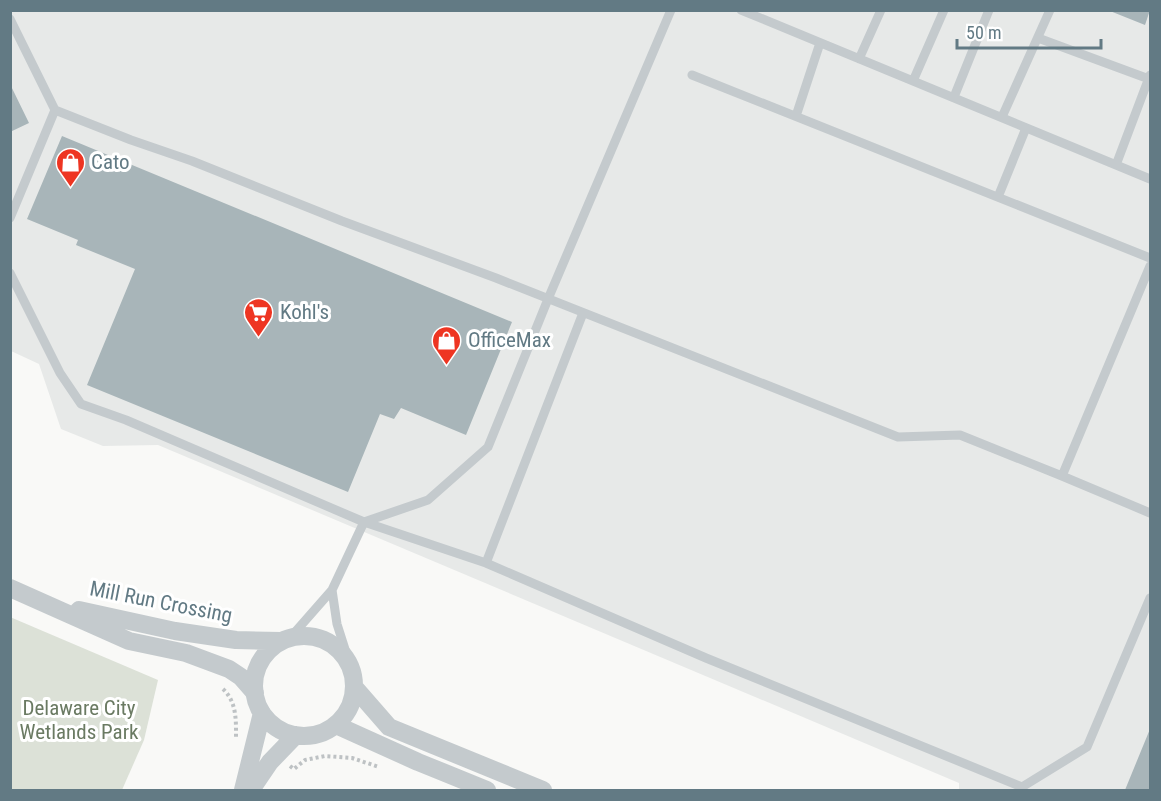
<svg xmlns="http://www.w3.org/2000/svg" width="1161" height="801" font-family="'Roboto Condensed',sans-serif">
<rect width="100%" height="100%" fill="#f9f9f7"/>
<path fill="#e7e9e8" d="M11,11h1139v779h-191v-7l-801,-338 -55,1 -42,-17 -22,-65 -28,-13z"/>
<path fill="#dce1d7" d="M10,617l148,63 -14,60 -22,50h-111z"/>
<path fill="#a8b5b9" d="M1150,10l-5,15 -35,-14v-1z
M10,84l19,39 -19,9z
M62,136l450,186 -46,113 -65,-27 -7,11 -14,-5 -32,78 -261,-107 48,-116 -59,-24 2,-5 -51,-21z
M1150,729v61h-25z"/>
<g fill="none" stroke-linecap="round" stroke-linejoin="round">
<path stroke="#bec2c4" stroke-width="4" stroke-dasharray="3 3" stroke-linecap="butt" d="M223,689c14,13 13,32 13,49
M290,766l4,3 11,-9 20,-4 27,2 27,9"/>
<path stroke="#c4cacd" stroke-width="9" d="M671,10l-123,289 -60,148 -60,53 -64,22 122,41 220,95 316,129
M741,10l409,169
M10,19l45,91 -45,108
M1038,38l111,41
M859,59l22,-49
M692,75l458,183
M913,81l31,-71
M954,97l35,-87
M55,110l76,30 61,21 150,60 154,57 402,159 62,-2 102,41
M796,116l24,-73
M1002,117l48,-107
M1116,165l34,-90
M998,197l28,-69
M1150,266l-88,210 88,37
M10,273l50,100 21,31 45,16 238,102 -32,68
M486,563l97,-250
M289,639l43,-49 5,34 14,44
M1020,790l2,-3 65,-40 63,-149"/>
<path stroke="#c4cacd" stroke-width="18" d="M10,588l119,53 57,12 43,16 12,8 14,16
M79,610l96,21 61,9 45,1
M254 686a50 50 0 1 1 100 0a50 50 0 1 1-100 0Z
M355,688l34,39 154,63
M336,725l82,37 69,28
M243,790l19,-77
M251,790l19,-28 26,-27"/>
</g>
<defs>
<symbol id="shop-pin" viewBox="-11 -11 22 30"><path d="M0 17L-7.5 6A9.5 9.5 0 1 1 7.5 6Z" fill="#ee3522" stroke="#fff"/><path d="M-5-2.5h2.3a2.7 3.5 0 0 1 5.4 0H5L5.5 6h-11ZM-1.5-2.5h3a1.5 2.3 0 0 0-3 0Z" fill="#fff"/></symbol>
<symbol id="supermarket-pin" viewBox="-11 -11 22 30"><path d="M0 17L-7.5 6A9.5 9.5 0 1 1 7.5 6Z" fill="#ee3522" stroke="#fff"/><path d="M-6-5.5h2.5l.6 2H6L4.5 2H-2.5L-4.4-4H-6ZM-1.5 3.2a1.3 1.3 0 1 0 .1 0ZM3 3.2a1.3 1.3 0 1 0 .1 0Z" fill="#fff"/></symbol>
</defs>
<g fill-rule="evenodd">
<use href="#shop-pin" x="54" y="146" width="33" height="45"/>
<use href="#supermarket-pin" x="242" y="296" width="33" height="45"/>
<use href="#shop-pin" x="430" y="324" width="33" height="45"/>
</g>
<g text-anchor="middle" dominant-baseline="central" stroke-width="6" stroke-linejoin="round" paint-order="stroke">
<g font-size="21" fill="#627a84" stroke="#fff" text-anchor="start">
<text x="91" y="162">Cato</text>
<text x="280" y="312">Kohl's</text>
<text x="468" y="340">OfficeMax</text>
</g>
<g font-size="21" fill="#627a84" stroke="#fff">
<text transform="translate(161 602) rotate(11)">Mill Run Crossing</text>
</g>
<g font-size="21" fill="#6a7a62" stroke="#fff">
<text x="79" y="708">Delaware City<tspan x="79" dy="24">Wetlands Park</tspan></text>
</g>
</g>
<rect width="1161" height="801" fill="none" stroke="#627a84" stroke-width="24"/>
<path d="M957 39v9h144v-9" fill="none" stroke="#627a84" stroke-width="3"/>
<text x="966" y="39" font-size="18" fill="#627a84" stroke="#ffffff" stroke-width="4.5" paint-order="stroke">50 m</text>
</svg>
